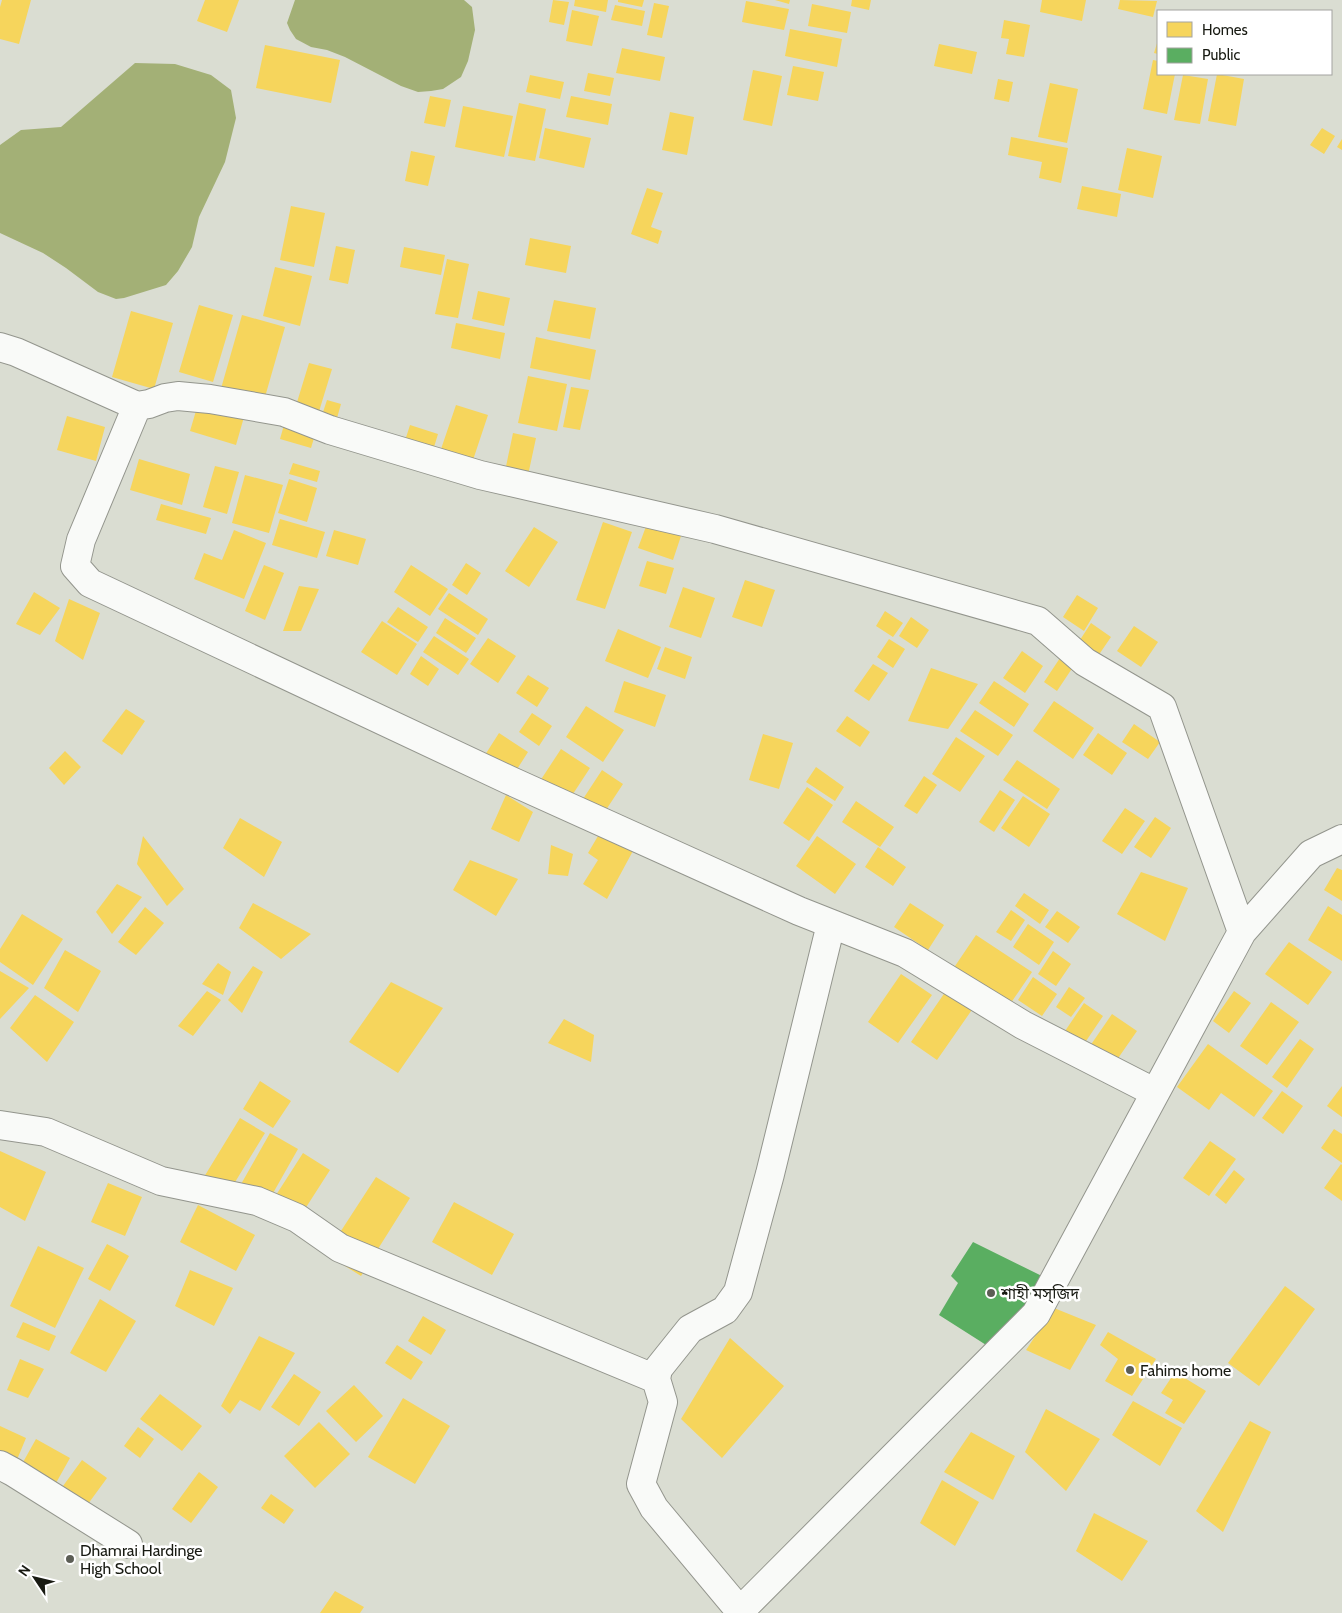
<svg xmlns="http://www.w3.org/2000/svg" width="1342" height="1613" font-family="Cabin,'Noto Sans Bengali',sans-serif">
<rect width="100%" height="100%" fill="#daddd2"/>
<path fill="#a3b076" d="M295,0h169l8,7 3,23 -7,31 -7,16 -18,12 -12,2 -13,1 -17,-6 -56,-29 -18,-7 -16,-3 -15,-8 -6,-9 -3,-7z
M135,63l40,1 36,11 20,15 5,28 -11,44 -26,55 -7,30 -14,24 -12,14 -42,13 -8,1 -18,-7 -32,-24 -23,-15 -43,-20v-88l21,-15 40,-3z"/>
<path fill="#f6d55c" d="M2,0h29l-12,44 -19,-5v-32z
M205,0h34l-12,32 -30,-11z
M553,0l16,2 -5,23 -15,-3z
M575,0h33l-2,12 -32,-6z
M618,0h26l-2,7 -24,-5z
M775,0h15l-1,4z
M852,0h19l-2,10 -18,-4z
M1042,0h44l-4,21 -42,-9z
M1120,0l37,1 -4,16 -35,-8z
M746,1l43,8 -5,21 -42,-8z
M654,3l15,3 -7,32 -15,-3z
M812,4l39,8 -4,21 -39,-7z
M615,5l30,6 -3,15 -31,-6z
M572,10l27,6 -7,30 -26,-5z
M1004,20l26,5 -6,32 -18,-3 3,-15 -8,-1z
M790,29l52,10 -5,28 -52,-11z
M1158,40v14l-4,-1z
M939,44l38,8 -5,22 -38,-8z
M265,45l75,15 -9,43 -75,-15z
M622,48l43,9 -5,24 -44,-8z
M1153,60l5,1v13h17l-8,40 -24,-5z
M793,66l31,6 -6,29 -31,-6z
M753,70l29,6 -10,50 -29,-6z
M588,73l26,5 -4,18 -26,-5z
M1217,74l27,5 -8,47 -28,-5z
M530,75l34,7 -4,17 -34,-7z
M1183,75l25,4 -8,45 -26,-4z
M998,79l15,3 -4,20 -15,-3z
M1050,83l28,6 -11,54 -29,-6z
M430,96l21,4 -6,27 -21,-4z
M571,96l41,8 -4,21 -42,-8z
M519,103l27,6 -11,52 -27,-5z
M463,106l50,10 -9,41 -49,-10z
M670,112l24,5 -7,38 -25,-5z
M545,128l46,10 -7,30 -45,-10z
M1322,128l13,8 -11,18 -14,-9z
M1011,137l57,11 -7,35 -22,-5 3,-16 -34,-7z
M1342,139v11l-5,-3z
M1127,148l35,8 -9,42 -35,-8z
M411,151l24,5 -7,30 -23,-5z
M1082,186l39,8 -4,23 -40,-8z
M647,188l16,5 -12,34 11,4 -4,13 -27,-10z
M291,206l34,7 -11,54 -34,-7z
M530,238l41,8 -5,27 -41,-8z
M336,246l19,4 -7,34 -19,-4z
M404,247l41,8 -4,20 -41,-8z
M447,259l22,5 -11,54 -23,-4z
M275,267l37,9 -12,50 -37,-10z
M478,291l32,7 -6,28 -32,-7z
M554,300l42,8 -6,31 -43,-8z
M199,305l34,10 -20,67 -34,-10z
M131,311l42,12 -19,66 -42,-12z
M242,315l43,12 -22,77 -43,-12z
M456,323l49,10 -5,26 -49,-11z
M536,337l60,13 -6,30 -60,-12z
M309,363l23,6 -15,49 -23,-6z
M528,376l39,8 -10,47 -39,-8z
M571,387l18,3 -9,40 -17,-3z
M327,400l14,4 -6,21 -15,-4z
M198,404l46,13 -8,28 -46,-14z
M456,405l32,10 -16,48 -32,-11z
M67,416l38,11 -9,34 -39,-11z
M286,418l31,10 -6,20 -31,-9z
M410,425l28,9 -7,23 -28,-10z
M513,433l23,5 -9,42 -23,-4z
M139,459l51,15 -8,31 -52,-15z
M293,463l27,8 -3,11 -28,-8z
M215,466l24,6 -12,42 -24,-7z
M245,475l38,10 -14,48 -37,-10z
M289,479l28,9 -10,34 -29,-9z
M161,504l50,14 -5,16 -50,-14z
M280,519l45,13 -8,26 -45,-13z
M648,521l34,12 -9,27 -35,-12z
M603,522l29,10 -27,77 -29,-9z
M534,527l24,15 -29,45 -24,-16z
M234,530l32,13 -22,56 -50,-20 10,-26 18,7z
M334,530l32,9 -8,26 -32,-9z
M647,561l27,7 -8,26 -27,-8z
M466,563l15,10 -14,22 -15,-10z
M264,565l20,8 -19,47 -20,-9z
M411,565l37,24 -18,27 -36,-24z
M745,580l30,10 -13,37 -30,-10z
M299,586l20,3 -18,42h-18z
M683,587l32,11 -14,40 -32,-11z
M34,592l26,16 -20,27 -24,-11z
M449,593l39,26 -10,16 -40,-26z
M1077,595l21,13 -14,23 -21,-14z
M69,599l31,14 -17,47 -28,-19z
M398,607l30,20 -10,15 -31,-20z
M885,611l18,12 -10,14 -17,-11z
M911,617l18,13 -12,18 -18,-12z
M445,618l31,20 -10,15 -30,-20z
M382,621l35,23 -20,31 -36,-23z
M1091,623l20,14 -13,19 -20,-13z
M1134,626l24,16 -17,25 -24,-16z
M618,629l43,18 -13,31 -43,-17z
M434,636l35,23 -11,16 -35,-23z
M488,638l28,18 -18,27 -28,-19z
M889,639l16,10 -12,19 -16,-11z
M665,647l27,10 -7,22 -28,-10z
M1022,651l21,15 -18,27 -22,-15z
M421,656l18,13 -11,17 -18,-12z
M1060,658l13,9 -16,24 -13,-9z
M873,664l15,9 -19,28 -15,-10z
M931,668l47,16 -30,45 -40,-8z
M528,675l21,13 -12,19 -21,-14z
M624,681l42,14 -11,32 -41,-15z
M994,681l35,23 -15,23 -35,-24z
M1054,701l40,27 -21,31 -40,-28z
M586,706l38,24 -21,32 -37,-25z
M126,709l19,12 -23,34 -20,-14z
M975,710l38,25 -15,21 -38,-25z
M532,713l20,13 -13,20 -20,-14z
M847,716l23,16 -10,15 -24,-16z
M1134,724l26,18 -12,17 -26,-17z
M499,733l29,19 -14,22 -29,-19z
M1098,733l29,20 -15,22 -29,-20z
M763,734l30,9 -14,46 -30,-9z
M956,737l29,19 -25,36 -28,-18z
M561,749l29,19 -21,32 -29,-19z
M65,751l16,16 -17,18 -15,-17z
M1017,760l43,29 -13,20 -44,-29z
M816,767l28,20 -9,14 -29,-19z
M602,770l21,14 -19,29 -21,-14z
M924,776l13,9 -20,29 -13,-8z
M807,787l26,18 -24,36 -26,-18z
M1000,790l15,10 -21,32 -15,-10z
M506,795l27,17 -14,30 -28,-13z
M1023,796l27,18 -21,33 -28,-19z
M856,801l38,26 -14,20 -38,-25z
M1125,808l20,13 -23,33 -20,-13z
M1155,817l16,11 -20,30 -17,-11z
M240,818l42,24 -18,35 -41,-29z
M143,836l41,53 -17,17 -30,-42z
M598,836l36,13 -27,50 -24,-15 15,-24 -10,-7z
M817,836l39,28 -21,30 -39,-28z
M551,845l22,9 -5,22 -20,-2z
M878,847l28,20 -13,19 -28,-19z
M470,860l48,19 -22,37 -43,-26z
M1337,868l5,2v31l-18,-11z
M1141,872l47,16 -23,53 -48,-27z
M117,884l25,13 -30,37 -16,-22z
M1024,893l25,17 -9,14 -25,-18z
M253,903l58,31 -30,25 -42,-31z
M910,903l34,22 -16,25 -34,-23z
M1328,906l14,9v46l-34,-21z
M145,907l19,16 -28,32 -18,-13z
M1011,910l14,10 -14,21 -15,-9z
M1057,911l23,16 -12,16 -23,-16z
M22,914l41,25 -30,46 -33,-23v-13z
M1028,924l26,18 -15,23 -26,-18z
M976,935l56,37 -26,38 -55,-38z
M1289,942l43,30 -24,33 -43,-31z
M65,950l36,21 -23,41 -34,-24z
M1053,951l18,13 -15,22 -18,-12z
M218,963l13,9 -8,23 -21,-11z
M253,966l10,6 -21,41 -14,-13z
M0,971l29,17 -29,31z
M901,974l31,21 -34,48 -30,-21z
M1033,977l24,17 -15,22 -24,-16z
M391,982l52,26 -45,65 -49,-31z
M950,985l26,19 -39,56 -26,-18z
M1069,987l16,11 -14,19 -15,-10z
M207,991l14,9 -28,36 -15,-10z
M1234,991l17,12 -22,30 -16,-12z
M35,995l39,27 -27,40 -37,-34z
M1271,1002l28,20 -32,43 -27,-19z
M1084,1003l19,13 -21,31 -19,-13z
M1112,1014l25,17 -23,33 -24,-18z
M564,1019l30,16 -3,27 -43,-19z
M1300,1039l14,10 -27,39 -15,-11z
M1208,1044l65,47 -19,26 -33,-24 -12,17 -32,-23z
M260,1081l31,20 -18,27 -30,-19z
M1342,1086v31l-15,-11z
M1282,1091l21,15 -20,28 -21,-16z
M240,1118l25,15 -36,59 -25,-15z
M1334,1129l8,5v29l-21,-15z
M270,1133l28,16 -30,53 -28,-16z
M1210,1141l26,18 -27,37 -26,-18z
M0,1151l46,21 -21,49 -25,-14z
M303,1153l27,17 -34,53 -27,-17z
M1341,1164l1,1v36l-18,-13z
M1234,1170l11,9 -19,25 -11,-9z
M376,1177l34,21 -49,78 -35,-22z
M108,1183l34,14 -17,39 -34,-14z
M454,1202l60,32 -22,41 -60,-33z
M198,1205l57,30 -19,36 -56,-29z
M107,1244l22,12 -19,35 -22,-12z
M38,1246l46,22 -29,60 -45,-22z
M190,1270l43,18 -19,38 -39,-20z
M1285,1286l30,23 -56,77 -31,-23z
M100,1299l36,22 -30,51 -36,-19z
M1054,1308l42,17 -26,45 -44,-20z
M423,1316l23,14 -15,25 -23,-14z
M23,1322l33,14 -7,15 -33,-14z
M1108,1332l48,27 -24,37 -27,-15 13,-22 -18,-14z
M259,1336l36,17 -35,58 -20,-11 -10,14 -9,-8z
M730,1338l54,48 -62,72 -41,-39z
M397,1345l26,17 -12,18 -26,-17z
M20,1359l24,10 -16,29 -21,-8z
M1175,1372l31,19 -22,33 -19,-11 8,-13 -12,-7z
M294,1374l27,18 -22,34 -28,-19z
M354,1385l29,31 -27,26 -30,-31z
M160,1394l42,32 -20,25 -42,-32z
M403,1398l47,28 -35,58 -47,-27z
M1133,1401l49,27 -22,38 -48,-31z
M1046,1409l54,30 -34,52 -41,-39z
M1250,1421l21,11 -48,100 -27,-21z
M319,1422l31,32 -35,34 -31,-32z
M0,1426l26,12 -10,24 -16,-8z
M138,1427l16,12 -14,19 -16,-12z
M971,1432l44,24 -22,44 -49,-28z
M36,1439l34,19 -14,25 -34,-19z
M82,1460l25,18 -19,26 -25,-18z
M199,1472l19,15 -27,36 -19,-14z
M942,1480l37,22 -24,44 -35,-23z
M271,1494l23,16 -10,14 -23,-16z
M1094,1513l54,28 -26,40 -46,-30z
M335,1591l29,16 -4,6h-40z"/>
<path fill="#5aae61" d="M973,1242l75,37 -54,71 -55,-35 19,-32 -7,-7z"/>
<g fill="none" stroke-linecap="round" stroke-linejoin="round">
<defs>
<path id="street" d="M0,347l16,5 121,54 12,-2 16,-6 13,-2 32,3 74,13 46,18 150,45 235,54 323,92 47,41 77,45 80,225
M137,406l-56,134 -6,26 15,17 419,197 290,131 106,42 118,72 131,67
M0,1125l46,7 115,49 96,20 40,17 43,30 316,131
M0,1465l13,7 115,72
M740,1611l-86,-103 -13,-24 22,-82 -7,-23 2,-10 32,-40 35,-19 13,-18 32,-118 61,-250
M738,1613l298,-299 206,-382 69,-78 31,-15"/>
</defs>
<use href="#street" stroke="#93958d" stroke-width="30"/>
<use href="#street" stroke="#f9faf8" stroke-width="28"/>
</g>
<g fill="#5c5e55" stroke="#fff" stroke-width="2">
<circle cx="991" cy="1293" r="5"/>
<circle cx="1130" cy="1370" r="5"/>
<circle cx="70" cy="1559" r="5"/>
</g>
<g text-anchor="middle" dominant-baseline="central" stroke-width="5" stroke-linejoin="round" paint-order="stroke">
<g font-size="16" fill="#181a12" stroke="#fff" text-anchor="start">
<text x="1001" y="1293">শাহী মস্জিদ</text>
<text x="1140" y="1370">Fahims home</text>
<text x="80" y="1550">Dhamrai Hardinge<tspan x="80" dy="18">High School</tspan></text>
</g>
</g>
<rect x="1157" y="10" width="175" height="65" fill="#ffffff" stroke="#a3a3a0"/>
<rect x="1167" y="22" width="25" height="15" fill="#f6d55c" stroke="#a3a3a0"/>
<text x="1202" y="35" font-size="15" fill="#181a12">Homes</text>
<rect x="1167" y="48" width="25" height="15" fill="#5aae61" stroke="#a3a3a0"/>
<text x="1202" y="60" font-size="15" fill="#181a12">Public</text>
<g transform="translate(35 1578) rotate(305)" stroke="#ffffff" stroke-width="4" paint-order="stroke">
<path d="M0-4L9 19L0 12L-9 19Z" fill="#181a12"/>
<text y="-8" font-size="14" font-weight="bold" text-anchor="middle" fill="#181a12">N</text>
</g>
</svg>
